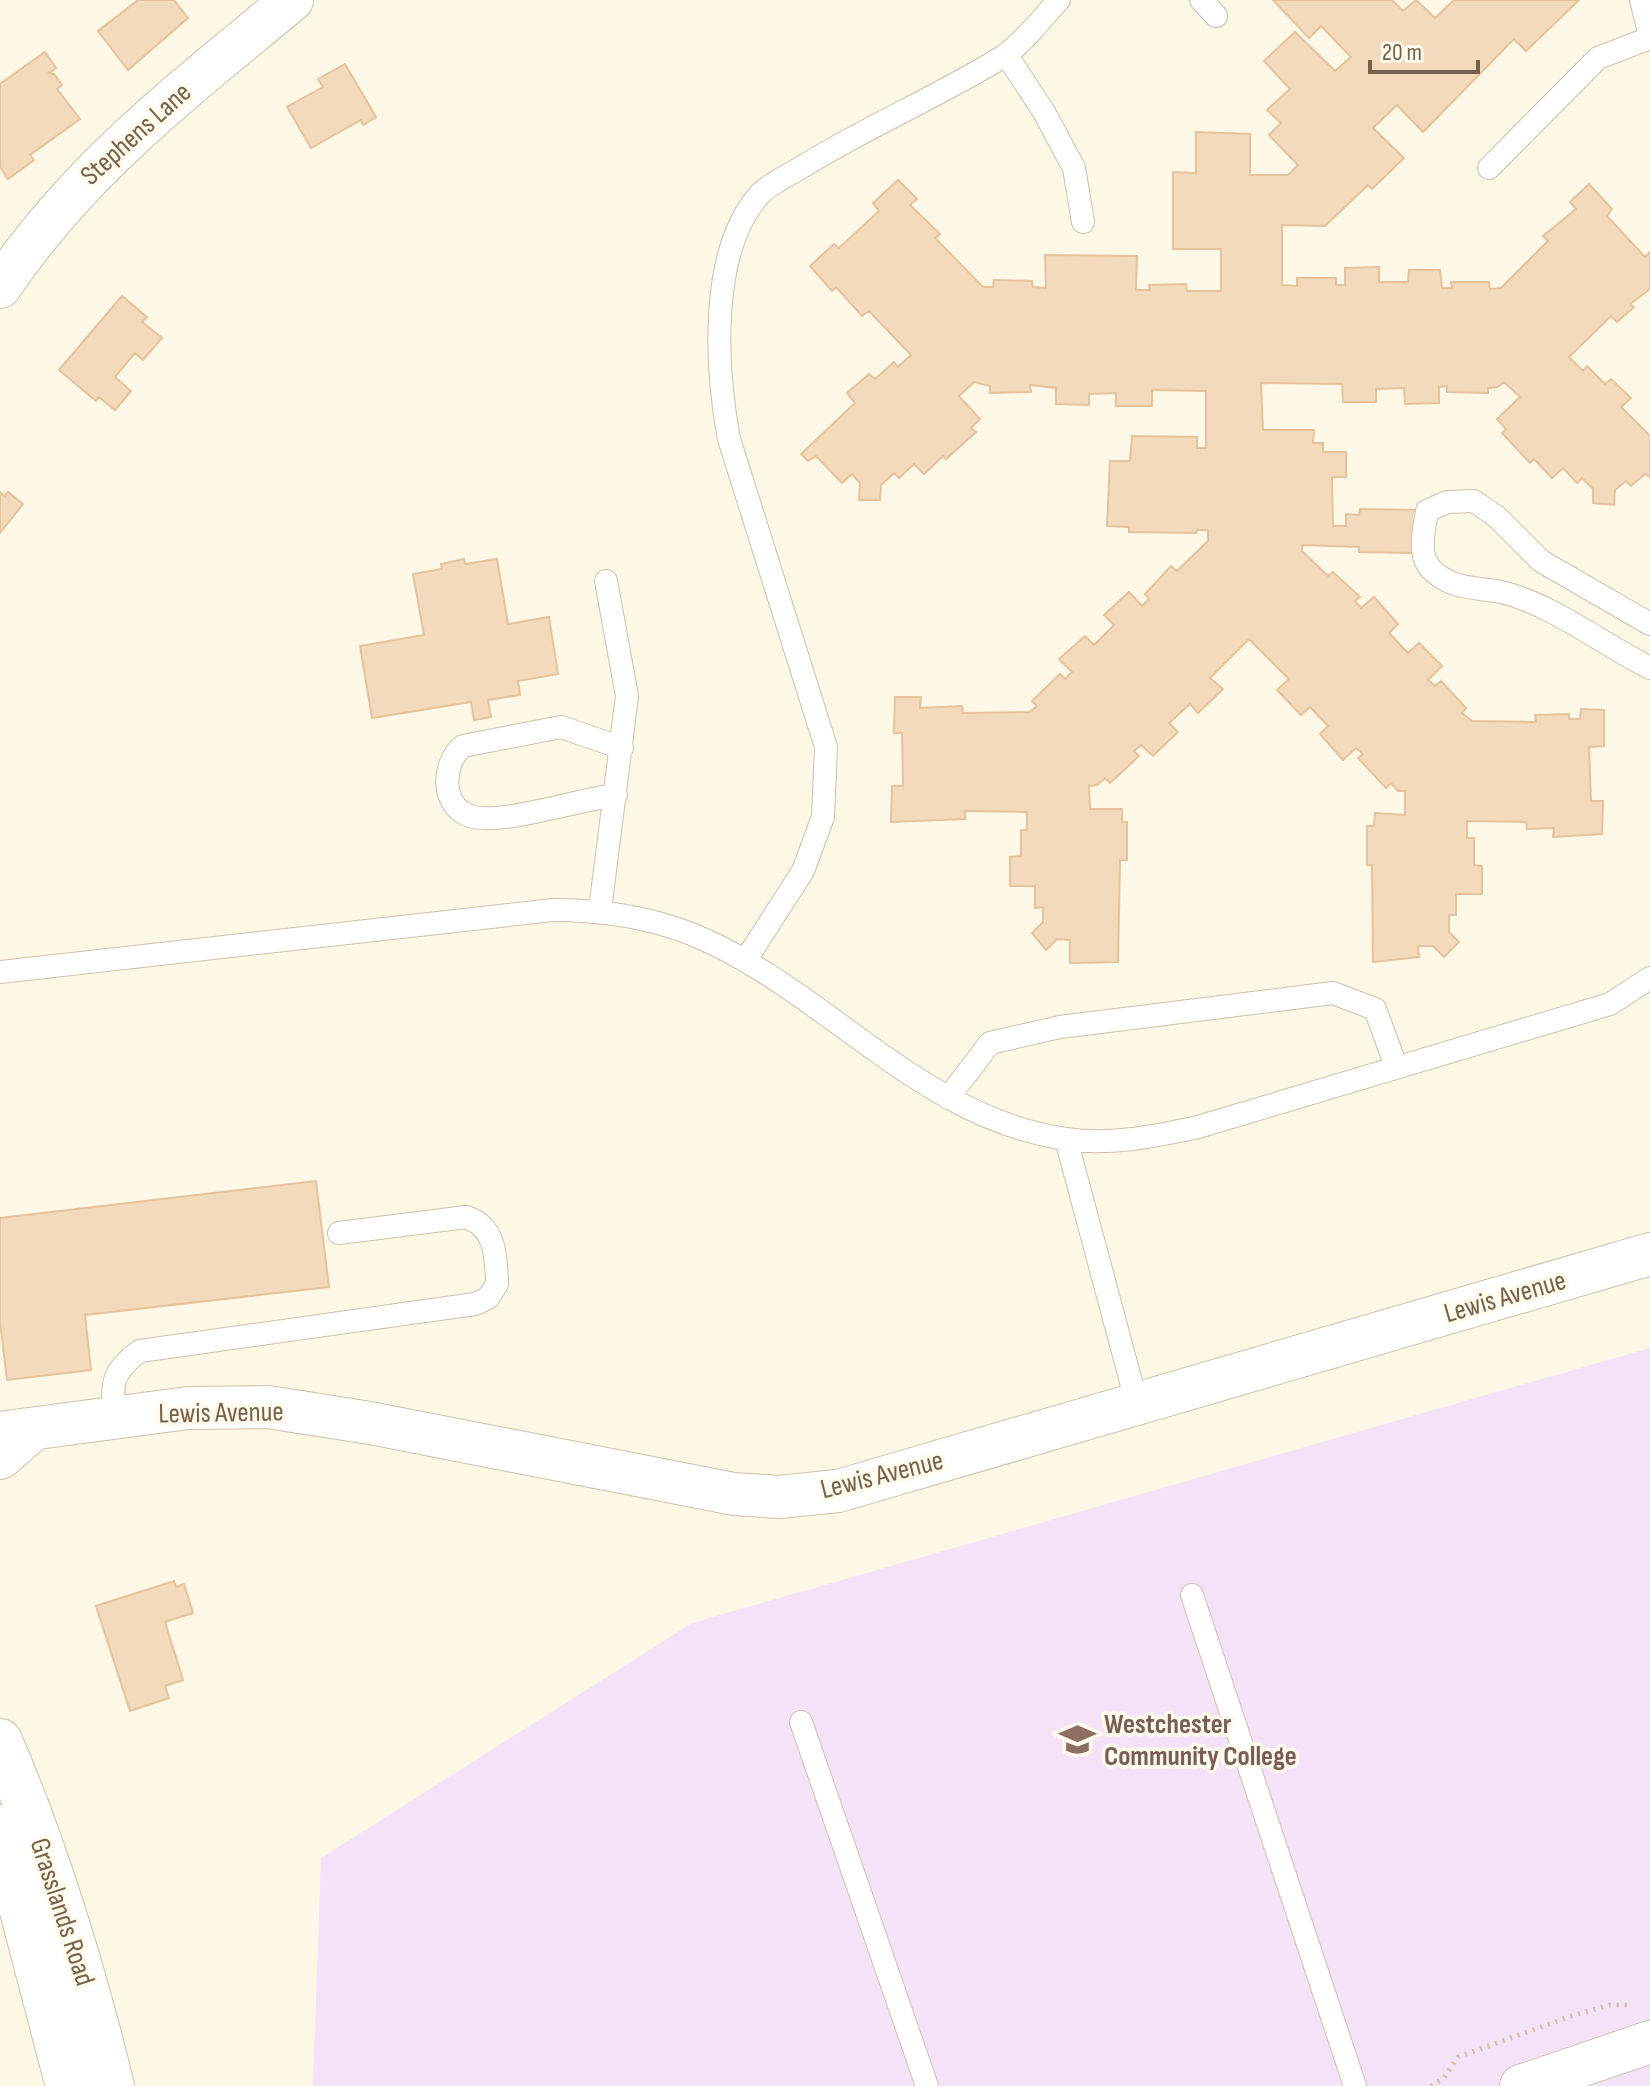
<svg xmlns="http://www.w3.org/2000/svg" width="1650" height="2086" font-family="'Sofia Sans Condensed',sans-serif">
<rect width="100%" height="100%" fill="#fdf7e5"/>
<path fill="#f4e2f9" d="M1650,1348v738h-1337l8,-228 371,-235z"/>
<path fill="#f3dabc" stroke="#e6c39c" stroke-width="2" d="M138,0h36l14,18 -60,52 -30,-39z
M1273,0h119l11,11 13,-11 19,18 19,-18h125l-53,51 -12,-12 -91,93 -26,-27 -24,23 31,30 -32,31 -4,-4 -43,41 -43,-1v60l15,1v-8h39v7h9v-17l34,-1v15h29l1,-12h31l2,18h10l-1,-6h38l1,7 11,-1 47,-47 -5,-5 33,-27 -6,-7 19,-18 23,25 -5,7 38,41 5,-5v37l-20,15 4,3 -17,15 -6,-6 -42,41 14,14 4,-5 18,18 6,-5 20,19 -10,9 29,29v41l-5,-3 -14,12 -5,-5 -11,9 -1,15 -21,-2v-14l-11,-11 -5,5 -14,-15 -11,10 -18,-19 -4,4 -28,-30 4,-4 -9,-10 23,-22 -16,-15 -6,5 -10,1v5l-41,-1v-6l-8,1v16l-34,1 -1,-16 -28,1v13h-33l-1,-18 -81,-1 2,47h51l-1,13h10v9h23v25h-14l1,49h13v-12l13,1 1,-6 56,1 -2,43 -55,-1v-5l-57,-2v6l26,25 5,-4 27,25 -5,4 6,7 13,-11 24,27 -9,9 19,20 11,-10 23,23 -14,14 7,6 6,-5 25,27 -4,5 10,8 64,1 -1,-7 34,-1v5h11l1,-10 23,1v36l-15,1 2,54h12l-1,33 -49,3 1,-9 -27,1 -1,-7 -59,-1v17h7v27l8,1v28h-26v21h-7v17l10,10 -15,15 -11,-11h-15l1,11 -46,5 -1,-97h-5v-39h7l1,-13 30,2v-24h-7l-7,-8 -5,5 -28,-30 5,-4 -7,-6 -13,12 -23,-26 8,-8 -18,-19 -9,8 -24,-25 12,-11 -40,-40 -39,39 13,11 -25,24 -8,-9 -21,19 9,9 -25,24 -12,-11 -7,6 5,5 -29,27 -5,-5 -8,7 -8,1 1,23h32v13h5v38h-7l-2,102 -48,1v-23l-13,-1 -11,11 -14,-17 11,-11v-15l-8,1v-22h-25v-29l11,-1v-26h6v-18l-62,-1v8l-74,3 1,-36h11l-1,-53h-8l1,-36h26l-1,11 42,-2 1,7 67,-1 7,-6 -5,-5 28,-27 5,5 7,-7 -13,-13 26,-23 9,9 20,-20 -10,-10 25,-23 13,14 7,-7 -4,-5 26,-28 6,5 31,-30v-11h-11l-1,3 -67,-1v-5l-22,-1 3,-65h20l2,-25 65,1v11h9v-57l-54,-1v16h-36v-13l-27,1v11l-33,-1v-16l-26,-3 1,7 -41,1v-7l-16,-4 -15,14 21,23 -9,9 5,4 -30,27 -3,-3 -19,18 -10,-10 -15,14 -5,-5 -13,12 -1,15h-21l1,-17 -8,-9 -10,9 -26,-27 -8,5 -7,-7 54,-51 -8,-10 22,-19 6,5 19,-17 4,5 13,-12 -42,-44 -7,5 -26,-29 -4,4 -22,-25 24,-22 5,4 40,-37 -6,-8 25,-23 19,19 -7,6 30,29 -5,4 48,49h10l1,-7 38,1 1,6 13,1 -1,-33 92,1 -1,34h14l-1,-5 37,-1 1,7h34v-42h-48v-77l23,1v-41l54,2v41h38l10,-10 -29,-30 12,-12 -14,-13 23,-21 -26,-28 31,-29 40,39 16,-14 -30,-31 -12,12z
M45,52l11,16 -7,5 5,1 8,11 -5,4 23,30 -50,36 4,5 -26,19 -8,-12v-83z
M345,64l31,53 -13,8 -2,-5 -50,28 -24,-41 36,-20 -5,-8z
M122,296l25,21 -5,5 20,16 -19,22 -8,-7 -20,24 16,14 -16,19 -16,-13 -3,4 -37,-31z
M0,492l5,4 3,-4 15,12 -23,29z
M464,559l1,5 32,-5 11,65 41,-7 9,57 -40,7 2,14 -32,5 3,17 -17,3 -3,-18 -99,16 -12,-72 64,-11 -11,-61 29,-5 -1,-5z
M316,1181l13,106 -244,28 6,55 -84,10 -7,-58v-104z
M174,1581l2,6 8,-3 9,29 -28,9 18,58 -18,6 4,12 -39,13 -34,-105z"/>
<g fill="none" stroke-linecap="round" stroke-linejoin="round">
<defs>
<path id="service" d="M1201,0l15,16
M1641,0l9,36
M1006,54l38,58 30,56 9,54
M1489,168l109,-110 52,-20
M1650,624l-109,-63 -44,-44 -23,-16 -27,1 -20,9c-3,19 -10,45 5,59 20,20 44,17 69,22 49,11 103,53 149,76
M616,795c-35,4 -117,31 -146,21 -29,-10 -29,-52 -7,-70l98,-19 61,21
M600,910l27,-214 -21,-115
M745,961l58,-90 20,-54 3,-70 -97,-308c-13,-70 -21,-189 32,-246 11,-11 32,-20 46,-29 64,-39 134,-69 197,-108 20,-14 38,-38 55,-56
M0,972l553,-62c48,0 91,6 136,23 133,53 229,185 377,206 44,7 89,-3 132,-12l412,-123 40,-26
M948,1098l42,-55 70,-16 273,-34 42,16 21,57
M1066,1139l71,265
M114,1417c-2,-34 -3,-45 26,-66l335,-47 13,-6 9,-14c-1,-28 -1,-57 -31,-67l-127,16
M1192,1595l163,491
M801,1722l126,364"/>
<path id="minor" d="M0,287c80,-119 183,-196 292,-287
M0,1433l188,-25 80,-1 102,16 364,71 45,3 59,-6 812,-237
M1521,2086l129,-44"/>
<path id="secondary" d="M0,1457l31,-27
M0,1741c48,111 83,227 112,345
M0,1827l68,259"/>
</defs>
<use href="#service" stroke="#cfc0ab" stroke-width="24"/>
<use href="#minor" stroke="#cfc0ab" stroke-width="44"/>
<use href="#secondary" stroke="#d2c1a8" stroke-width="46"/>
<path stroke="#d8bd9f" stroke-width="5" stroke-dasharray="2 6" stroke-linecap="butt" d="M1431,2086l13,-8 14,-21 116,-42 36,-10h22"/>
<use href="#service" stroke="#fff" stroke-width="22"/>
<use href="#minor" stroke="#fff" stroke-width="42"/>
<use href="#secondary" stroke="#fff" stroke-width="44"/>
</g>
<defs>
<symbol id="university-bare" viewBox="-9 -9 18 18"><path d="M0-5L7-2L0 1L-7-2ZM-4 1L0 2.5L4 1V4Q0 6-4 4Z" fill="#8d6e63" stroke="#fffaec" stroke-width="2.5" paint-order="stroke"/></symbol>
</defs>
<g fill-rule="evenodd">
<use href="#university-bare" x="1052" y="1714" width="51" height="51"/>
</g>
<g text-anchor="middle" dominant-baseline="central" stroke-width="7" stroke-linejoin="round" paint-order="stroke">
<g font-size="28" fill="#77604a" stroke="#fffaec">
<text transform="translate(136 134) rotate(-42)">Stephens Lane</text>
<text transform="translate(1505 1297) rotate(-16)">Lewis Avenue</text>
<text transform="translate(221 1413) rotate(-1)">Lewis Avenue</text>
<text transform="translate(882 1475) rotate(-14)">Lewis Avenue</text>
<text transform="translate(62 1912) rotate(72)">Grasslands Road</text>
</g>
<g font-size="28" font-weight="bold" fill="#785e54" stroke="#fffaec" text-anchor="start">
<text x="1104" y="1724">Westchester<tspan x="1104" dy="32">Community College</tspan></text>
</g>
</g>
<path d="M1370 60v12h108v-12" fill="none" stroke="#77604a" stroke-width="4"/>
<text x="1382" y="60" font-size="24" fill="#77604a" stroke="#fffaec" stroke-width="6" paint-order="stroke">20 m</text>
</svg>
